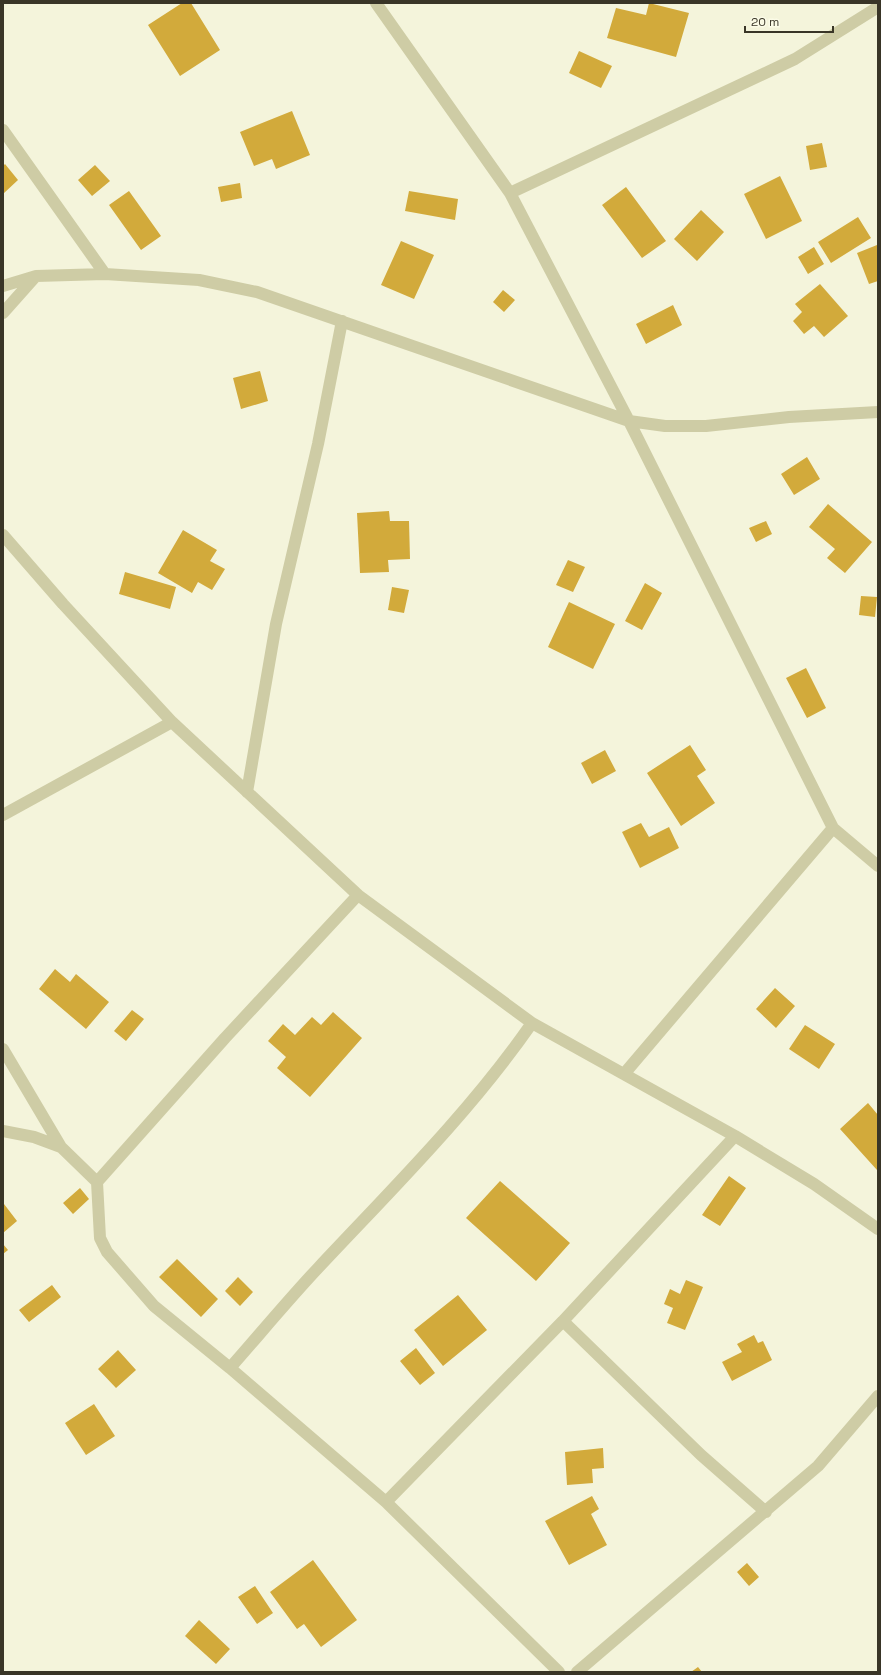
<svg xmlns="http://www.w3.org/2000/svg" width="881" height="1675" font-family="'Space Grotesk',sans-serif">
<rect width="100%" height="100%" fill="#f4f4db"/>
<path fill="#d2aa3b" d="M182,3h9l29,47 -40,26 -32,-51z
M649,3l40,10 -13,44 -69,-19 9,-30 30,7z
M579,51l33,15 -11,22 -32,-15z
M292,111l18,44 -34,14 -4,-10 -18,7 -14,-34z
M822,143l5,24 -17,3 -4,-24z
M5,164l13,16 -15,14v-28z
M95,165l15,16 -18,15 -14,-16z
M780,176l22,45 -36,18 -22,-45z
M240,183l2,15 -21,4 -3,-15z
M626,187l40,54 -24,17 -40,-53z
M129,191l32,45 -20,14 -32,-45z
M409,191l49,8 -3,21 -50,-9z
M701,210l23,22 -27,29 -23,-22z
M858,217l13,21 -40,25 -13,-21z
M401,241l33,14 -20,44 -33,-14z
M877,245l1,36 -9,3 -12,-31z
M814,247l10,17 -16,10 -10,-17z
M820,284l28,32 -24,21 -10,-11 -10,8 -11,-13 9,-9 -7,-8z
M503,290l12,10 -11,12 -11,-10z
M673,305l9,20 -36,19 -10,-20z
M260,371l8,30 -27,8 -8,-31z
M807,457l13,22 -26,16 -13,-21z
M828,504l44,38 -27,31 -18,-15 8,-9 -26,-22z
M389,511l1,10h19l1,38 -22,1 1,12 -29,1 -3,-60z
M766,521l6,13 -16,8 -7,-14z
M183,530l34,20 -7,11 15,8 -13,21 -14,-8 -6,11 -34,-20z
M568,560l17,7 -12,25 -17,-7z
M125,572l51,15 -6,22 -51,-15z
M645,583l17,10 -20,37 -17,-9z
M392,587l17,3 -5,23 -16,-3z
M861,596l16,1 -2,20 -16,-2z
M569,602l46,22 -22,45 -45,-22z
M806,668l20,40 -19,10 -21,-40z
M690,745l16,25 -9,6 18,27 -34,23 -34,-53z
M605,750l11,21 -24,13 -11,-21z
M641,823l8,14 20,-10 10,21 -39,20 -18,-36z
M55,969l15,13 6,-8 33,28 -23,27 -47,-40z
M775,988l20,18 -19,22 -20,-19z
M132,1010l12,9 -18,22 -12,-10z
M333,1012l29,26 -52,59 -33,-29 9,-11 -18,-16 15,-17 12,11 17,-18 9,8z
M805,1025l30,19 -16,25 -30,-20z
M868,1103l10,12 -1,55 -37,-41z
M729,1176l17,12 -26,38 -18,-11z
M500,1181l70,62 -34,38 -70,-63z
M80,1188l9,11 -16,15 -10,-11z
M4,1204l13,17 -14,12v-28z
M3,1244l5,6 -5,4z
M177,1259l41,40 -17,18 -42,-40z
M238,1277l15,15 -13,14 -15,-15z
M686,1280l17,7 -18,43 -18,-7 6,-15 -9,-4 6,-15 10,5z
M52,1285l9,12 -32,25 -10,-12z
M458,1295l29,35 -44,36 -29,-36z
M754,1335l4,8 5,-2 9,19 -40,21 -10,-19 20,-10 -5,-8z
M416,1348l19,25 -15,12 -20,-24z
M118,1350l18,20 -20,18 -18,-19z
M94,1404l21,32 -29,19 -21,-32z
M603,1448l1,20 -12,1 1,14 -26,2 -2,-33z
M592,1496l7,13 -8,5 16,31 -38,20 -24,-44z
M313,1560l44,60 -36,27 -17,-23 -7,5 -27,-37z
M747,1563l12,14 -10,9 -12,-14z
M255,1586l18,27 -16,11 -19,-27z
M199,1620l31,29 -14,15 -31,-28z
M698,1667l4,5h-11z"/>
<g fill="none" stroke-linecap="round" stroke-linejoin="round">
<path stroke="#cecca5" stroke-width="12" d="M3,130l102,144
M510,193l285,-134 83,-52
M3,286l33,-10 69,-2 94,6 58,12 372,129 -119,-228 -134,-190
M3,313l32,-36
M629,421l204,407 45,38
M629,421l36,5h41l83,-9 89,-5
M3,535l60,69 109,118 186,173 174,128 203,113 79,48 64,45
M247,792l29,-168 42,-180 24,-123
M3,815l169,-93
M3,1049l58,98 36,35 3,56 7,14 47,54 76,62 156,134 173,170
M624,1074l209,-246
M3,1131l31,6 27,10
M97,1182l128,-144 133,-143
M563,1321l138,134 65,57
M230,1368c30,-34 58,-68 89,-101 74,-79 151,-155 213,-244
M386,1502l177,-181 172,-185
M577,1672l241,-206 60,-70"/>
</g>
<rect width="881" height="1675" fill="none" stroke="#393527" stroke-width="8"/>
<path d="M745 26v6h88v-6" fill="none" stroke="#393527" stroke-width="2"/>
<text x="751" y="26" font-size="12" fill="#393527" stroke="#fbfbe7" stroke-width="3" paint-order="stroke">20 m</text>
</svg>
